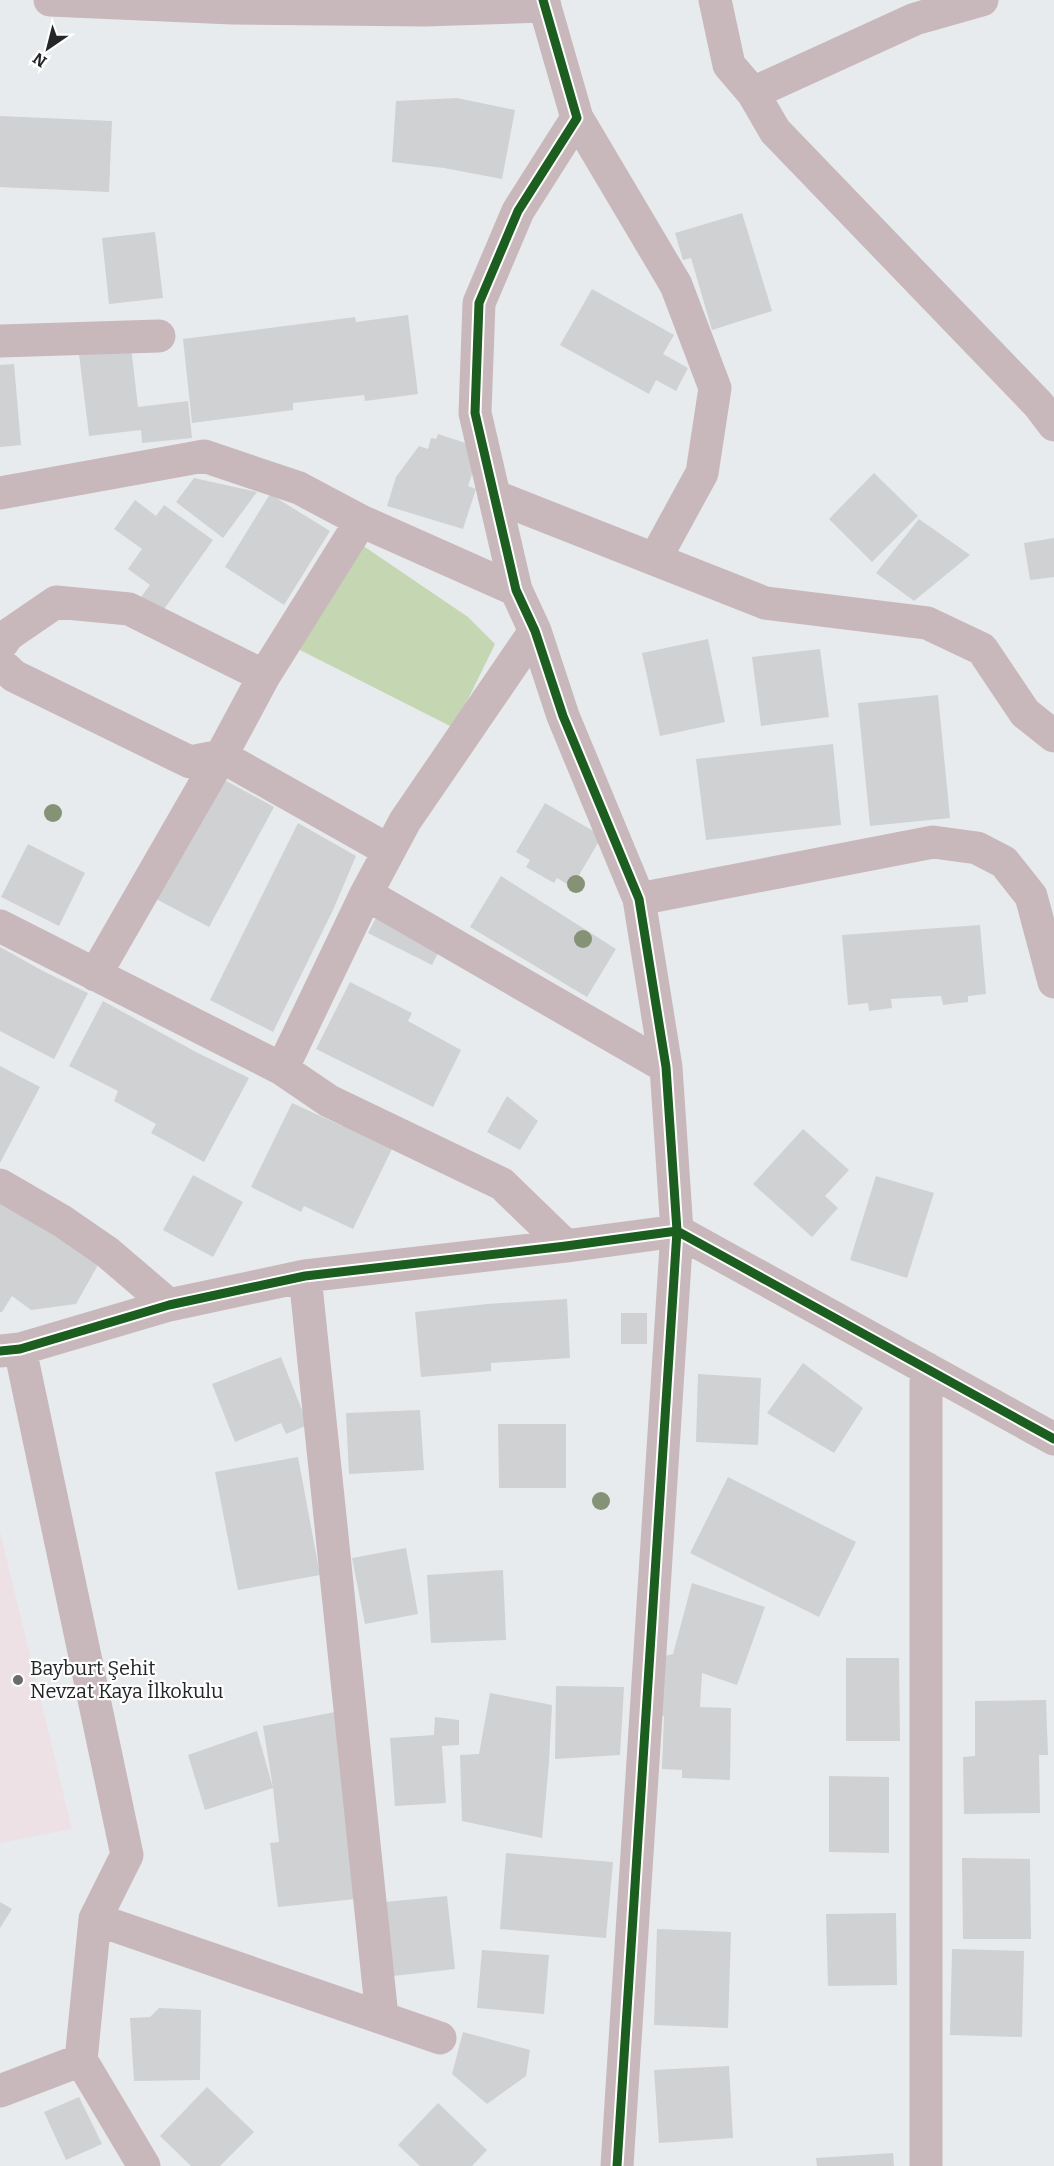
<svg xmlns="http://www.w3.org/2000/svg" width="1054" height="2166" font-family="Bitter,serif">
<rect width="100%" height="100%" fill="#e8ebed"/>
<path fill="#eee1e6" d="M0,1531l72,298 -72,14z"/>
<path fill="#c5d7b2" d="M359,543l109,74 27,27 -41,84 -156,-79z"/>
<path fill="#cfd1d3" d="M457,98l58,12 -13,69 -58,-11 -52,-6 4,-61z
M0,116l112,5 -3,71 -109,-5z
M742,213l30,98 -60,19 -21,-72 -8,2 -8,-27z
M155,232l8,66 -54,6 -7,-66z
M592,289l82,46 -11,19 25,14 -12,23 -20,-11 -7,14 -89,-49z
M408,315l10,79 -53,7 -1,-6 -71,8v7l-101,13 -9,-84 172,-22 1,5z
M131,347l7,60 50,-6 4,37 -50,5 -1,-13 -52,6 -10,-82z
M14,364l7,81 -21,2v-82z
M438,434l43,14 -13,38 8,3 -13,40 -76,-23 9,-29 23,-31 9,3 3,-11 5,1z
M874,473l44,43 -46,46 -43,-43z
M194,478l63,14 -34,46 -47,-36z
M270,494l60,37 -46,74 -59,-38z
M135,500l21,16 8,-11 49,35 -51,72 -21,-15 9,-12 -22,-16 14,-20 -28,-20z
M919,519l51,36 -56,46 -38,-28z
M1054,538v39l-24,3 -6,-37z
M708,639l17,83 -65,14 -18,-83z
M820,649l9,68 -68,9 -9,-69z
M938,695l12,123 -80,8 -12,-123z
M833,744l8,81 -135,15 -10,-81z
M221,778l53,29 -65,120 -53,-28z
M545,803l57,33 -30,51 -15,-9 -3,5 -28,-16 4,-7 -14,-8z
M298,823l58,33 -23,54 -60,122 -63,-32z
M28,844l57,29 -26,53 -58,-29z
M501,876l115,73 -29,48 -117,-70z
M379,912l63,33 -10,20 -64,-32z
M980,925l6,69 -18,2v6l-25,3 -2,-9 -50,3 1,9 -23,3 -1,-8 -20,2 -6,-70z
M0,947l43,24 45,22 -34,66 -54,-28z
M350,982l62,31 -4,8 53,29 -28,57 -117,-58z
M103,1001l93,51 53,26 -45,84 -53,-29 5,-9 -42,-23 4,-10 -49,-25z
M0,1066l40,21 -40,76z
M507,1096l31,25 -18,29 -33,-18z
M292,1103l50,23 2,-4 49,25 -40,82 -49,-23 -3,6 -50,-25z
M803,1129l46,41 -24,26 13,12 -26,29 -59,-53z
M193,1175l50,27 -30,55 -50,-27z
M876,1176l58,17 -27,85 -57,-18z
M0,1199l51,30 47,36 -22,39 -45,6 -19,-14 -10,16h-2z
M567,1299l3,59 -79,5v8l-70,6 -6,-65 72,-8z
M621,1313h26v31h-26z
M281,1357l27,68 -22,9 -5,-11 -46,19 -23,-58z
M803,1363l60,45 -29,45 -67,-40z
M698,1374l63,4 -3,67 -62,-3z
M420,1410l4,60 -75,4 -3,-61z
M498,1424h68v64h-67z
M298,1457l22,118 -82,15 -23,-118z
M728,1477l128,65 -37,75 -129,-64z
M406,1548l12,66 -53,10 -13,-66z
M503,1570l3,70 -75,3 -4,-68z
M692,1583l73,24 -28,78 -35,-12 -2,34 31,1 -1,72 -48,-2v-8l-20,-1 2,-53 -11,-1 7,-58 13,-3z
M846,1658h53l1,83h-54z
M556,1686l68,1 -4,68 -65,4z
M490,1693l62,12 -3,57 -7,76 -80,-17 -2,-66 19,-1z
M1046,1700l2,55h-9l1,58 -76,1 -1,-57 12,-1v-55z
M335,1712l21,187 -78,8 -8,-64 9,-1 -6,-54 -68,22 -17,-55 69,-24 16,57 -10,-62z
M435,1717l24,3v25l-17,1 4,57 -51,3 -5,-68 44,-3z
M829,1776l60,1v76l-60,-1z
M506,1853l107,9 -7,76 -106,-9z
M962,1858l68,1 1,80h-68z
M447,1896l8,73 -62,7 -8,-74z
M0,1902l12,7 -12,19z
M896,1913l1,72 -69,1 -2,-72z
M657,1929l74,3 -3,96 -74,-3z
M952,1949l72,2 -2,86 -72,-2z
M482,1950l67,5 -5,59 -67,-6z
M159,2008l42,2 -1,70 -66,1 -4,-63 20,-1z
M463,2032l67,18 -4,26 -39,28 -35,-30z
M729,2066l4,72 -74,5 -5,-73z
M207,2087l47,45 -34,34h-29l-31,-30z
M79,2097l23,47 -36,16 -22,-48z
M438,2103l49,47 -15,16h-52l-22,-21z
M893,2153l1,13h-77l-1,-8z"/>
<g fill="none" stroke-linecap="round" stroke-linejoin="round">
<path stroke="#c9b8bb" stroke-width="33" d="M50,0l182,8 193,2 120,-4
M543,0l34,118 -59,93 -39,92 -4,110 41,177 19,41 28,85 76,183 27,168 11,164 -60,935
M715,0l14,65 24,28 22,38 263,273 16,21
M753,93l162,-74 67,-19
M577,118l99,167 39,103 -13,85 -47,86
M0,341l159,-5
M0,493l204,-37 95,32 62,33 155,69
M494,496l271,107 162,20 55,26 43,64 29,23
M0,646l8,-11 48,-33 73,7 135,67
M0,663l14,13 176,86 31,-6 167,94
M366,894l300,173
M639,899l294,-57 44,6 27,14 27,34 23,86
M0,926l282,143 47,32 173,83 64,62
M95,975l126,-219 43,-80 97,-155
M282,1069l84,-175 39,-73 130,-190
M0,1185l62,36 45,31 62,53
M305,1276l77,741
M0,1351l20,-2 149,-44 136,-29 261,-30 111,-15 377,208
M95,1919l345,119
M81,2060l63,106
M0,2091l81,-31 14,-141 32,-64 -107,-506
M926,2166v-798"/>
<defs>
<path id="cycleway" d="M543,0l34,118 -59,93 -39,92 -4,110 41,177 19,41 28,85 76,183 27,168 11,164 -60,935
M0,1351l20,-2 149,-44 136,-29 261,-30 111,-15 377,208"/>
</defs>
<use href="#cycleway" stroke="#fff" stroke-width="13"/>
<use href="#cycleway" stroke="#1b5e20" stroke-width="9"/>
</g>
<g fill="#869276">
<circle cx="53" cy="813" r="9"/>
<circle cx="576" cy="884" r="9"/>
<circle cx="583" cy="939" r="9"/>
<circle cx="601" cy="1501" r="9"/>
</g>
<circle fill="#696b6c" stroke="#fff" stroke-width="2" cx="18" cy="1680" r="6"/>
<g text-anchor="middle" dominant-baseline="central" stroke-width="4.5" stroke-linejoin="round" paint-order="stroke">
<g font-size="20" fill="#242627" stroke="#fff" text-anchor="start">
<text x="30" y="1668">Bayburt Şehit<tspan x="30" dy="23">Nevzat Kaya İlkokulu</tspan></text>
</g>
</g>
<g transform="translate(48 48) rotate(215)" stroke="#ffffff" stroke-width="4.5" paint-order="stroke">
<path d="M0-4.5L10 22L0 15L-10 22Z" fill="#242627"/>
<text y="-9" font-size="16" font-weight="bold" text-anchor="middle" fill="#242627">N</text>
</g>
</svg>
